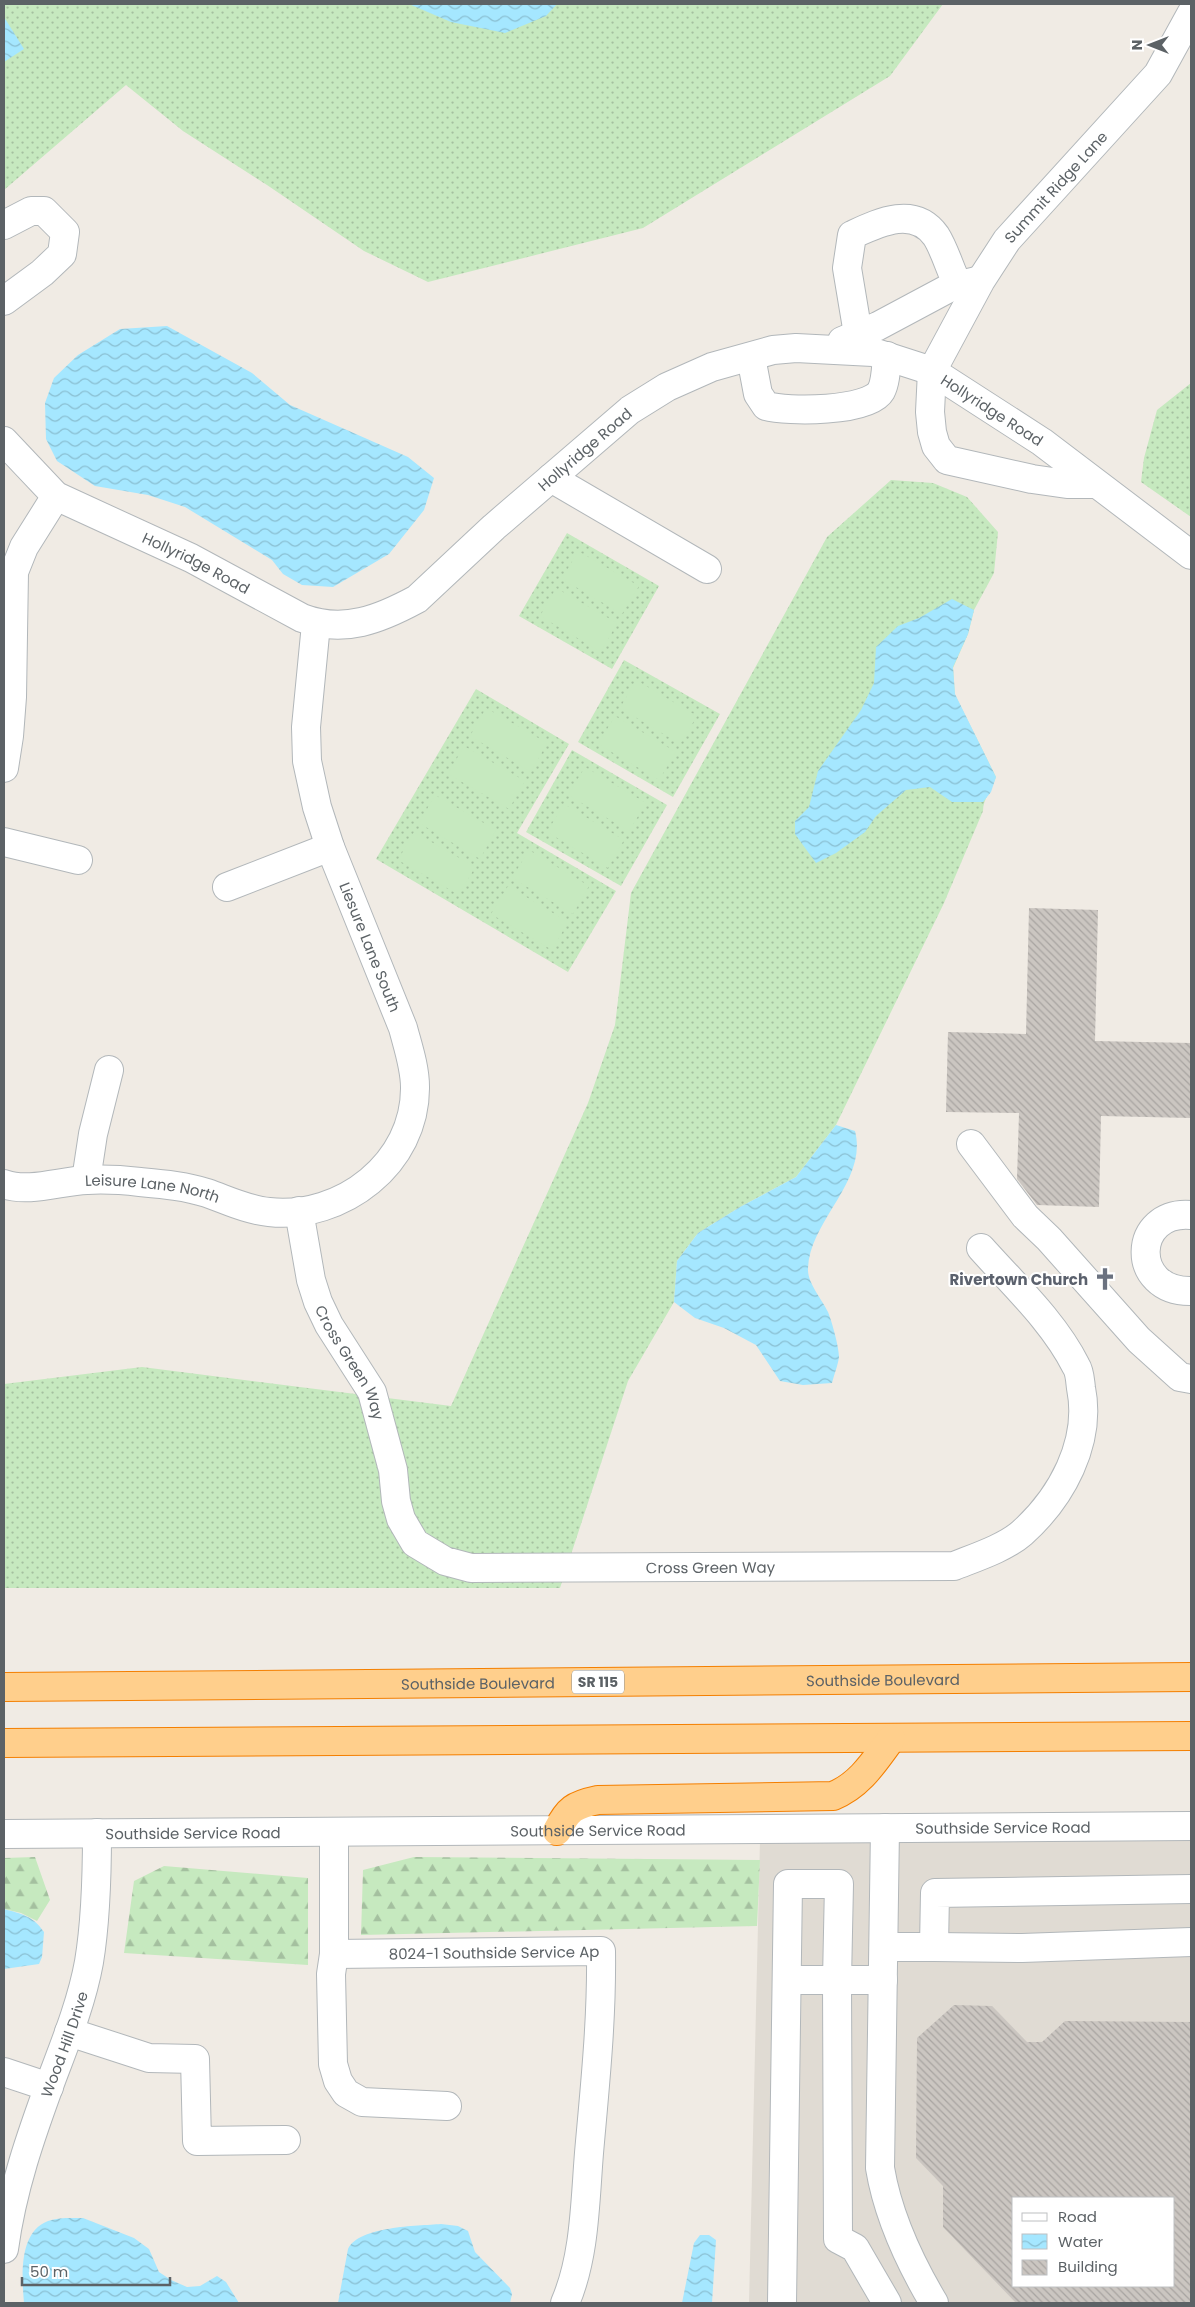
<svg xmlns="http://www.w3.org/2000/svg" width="1195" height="2307" font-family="Poppins,sans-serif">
<defs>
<pattern id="grass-dots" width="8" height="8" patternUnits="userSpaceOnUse" patternTransform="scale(1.25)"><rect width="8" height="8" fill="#c6e9bf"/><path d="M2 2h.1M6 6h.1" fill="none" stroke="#a4c09f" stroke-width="1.8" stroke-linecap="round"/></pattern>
<pattern id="forest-firs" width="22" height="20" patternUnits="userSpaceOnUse" patternTransform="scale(1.25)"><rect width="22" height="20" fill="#c6e9bf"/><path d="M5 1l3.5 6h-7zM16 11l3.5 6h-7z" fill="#a4c09f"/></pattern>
<pattern id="water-waves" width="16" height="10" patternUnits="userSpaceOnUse" patternTransform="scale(1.25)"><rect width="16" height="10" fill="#a5e7ff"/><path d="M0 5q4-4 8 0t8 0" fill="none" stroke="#8abfd2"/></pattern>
<pattern id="building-back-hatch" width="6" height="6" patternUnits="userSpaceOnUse" patternTransform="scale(1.25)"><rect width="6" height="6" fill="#cbc6c1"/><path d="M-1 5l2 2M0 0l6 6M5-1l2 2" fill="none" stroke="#a8a4a1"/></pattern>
</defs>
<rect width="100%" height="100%" fill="#f0ebe4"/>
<path fill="#e0dbd3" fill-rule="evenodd" d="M1191,1838v465h-442l11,-463zM1014,2198h160v88h-160z"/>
<path fill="url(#grass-dots)" d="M4,4h939l-53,72 -247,152 -215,54 -64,-31 -97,-66 -84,-54 -57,-46 -122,105z
M1191,383v134l-50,-35 3,-24 13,-48z
M891,480l42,3 34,14 31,35 -4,41 -20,37 -6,24 -15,34 2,27 41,82c-4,12 -13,22 -13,34l-39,92 -108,222 -40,52 -56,30 -42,26 -21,28 -3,41 -46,79 -68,207h-556v-204l138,-17 309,39 137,-303 27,-78 16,-132 196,-356z
M567,533l92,53 -47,83 -93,-53z
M624,660l96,54 -47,83 -95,-55z
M476,689l93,55 -52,89 99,58 -48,81 -192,-113z
M572,750l95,55 -46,81 -95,-54z"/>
<path fill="url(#forest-firs)" d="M35,1857l15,43 -13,21 -16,-8 -17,-4v-51z
M414,1857l346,3 -3,66 -396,9 2,-65z
M164,1866l144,12v87l-184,-12 10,-72z"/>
<path fill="#c6e9bf" d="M578,551l61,35 -17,28 -60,-35z
M556,588l61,35 -16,29 -61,-36z
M636,680l61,36 -17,28 -60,-36z
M486,708l61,35 -16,29 -61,-36z
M615,716l61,36 -17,28 -61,-36z
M464,746l61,35 -16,28 -61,-35z
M585,767l61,36 -17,28 -61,-36z
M435,795l61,35 -16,29 -61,-36z
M564,804l60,36 -16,28 -61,-36z
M414,832l61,35 -16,28 -61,-35z
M529,850l60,36 -16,28 -61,-36z
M508,886l60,36 -16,28 -61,-36z"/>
<path fill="url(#water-waves)" d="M409,4h148l-11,12 -41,17 -54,-11z
M4,17l20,32 -20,13z
M167,326l85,47 38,32 118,52 26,21 -10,32 -35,44 -56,33 -31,-2 -19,-11 -11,-14 -87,-53 -37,-12 -53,-9 -38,-25 -11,-22 -1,-36 9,-25 24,-23 42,-26z
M952,599l22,11 -6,24 -15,33 2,27 41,83 -5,15 -8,10h-31l-22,-15 -24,3 -30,26 -11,16 -29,21 -20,10 -21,-29v-13l14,-14 9,-36 43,-61 13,-27 2,-36 22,-21 21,-8z
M836,1125l19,6c13,50 -45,89 -47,137 -1,15 14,31 20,44 4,10 11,35 11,45 -1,8 -5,18 -7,26l-29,2 -23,-4 -24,-36 -32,-17 -29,-10 -21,-16 3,-41 21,-28 42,-26 56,-30z
M4,1909c18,5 29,7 40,23l-2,25 -3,7 -35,5z
M83,2218l51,20 15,11 10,23 12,8 16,7 13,-1 17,-10 9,6 13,21h-215c-2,-25 -6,-71 24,-82 11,-4 24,-3 35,-3z
M441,2224l17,2 10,5 7,21 35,36 2,6 -2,9h-172l10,-54c11,-23 69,-23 93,-25z
M700,2235h9l7,5 -4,63h-30l12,-60z"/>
<path fill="url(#building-back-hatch)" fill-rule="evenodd" d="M1029,908l69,2 -3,131 96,2v75l-90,-2 -2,91 -62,-2 -20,-26 2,-66 -73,-1 2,-80 78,2z
M954,2005l38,1 35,36h15l23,-21 126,1v281h-175l-73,-76v-41l-27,-28 1,-120zM1014,2198h160v88h-160z"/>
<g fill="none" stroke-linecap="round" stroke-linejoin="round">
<defs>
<g id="minor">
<path d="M4,225l27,-14h13l21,21 -3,22 -20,19 -38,28"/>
<path d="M858,334l-11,-66 5,-33c26,-12 62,-30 84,1 9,14 14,34 22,49"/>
<path d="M842,341l36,-15 73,-39 25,-6"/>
<path d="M751,357l7,37 8,12c21,6 103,6 115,-15 5,-9 5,-25 6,-35"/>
<path id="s1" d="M4,441l52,55 135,62 111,60c42,16 78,1 115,-19l77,-72 136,-117 37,-23 45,-20 61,-17 23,-2 77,4 59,19 110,71 149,113"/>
<path d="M551,478l156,91"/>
<path id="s2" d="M1096,484h-29l-35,-5 -85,-19 -11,-14 -4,-14 -2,-20 2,-41 49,-91 26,-40 151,-166 33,-60"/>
<path d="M4,768l5,-32 3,-39 2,-125 10,-25 32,-51"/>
<path d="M4,842l74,18"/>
<path d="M227,887l103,-40"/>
<path d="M971,1144l54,72 24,23 90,101 41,37 11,2"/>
<path d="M86,1180l7,-46 16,-64"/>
<path id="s3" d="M4,1184c24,9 57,-3 83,-4 17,-1 35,0 53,2 22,2 46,4 67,11 20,7 40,17 62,19 73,8 147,-49 146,-125 0,-20 -7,-40 -12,-59l-73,-181 -13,-40 -10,-46 -1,-34 10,-103"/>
<path id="s4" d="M299,1211l12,69 7,22 11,23 43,67 21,78 3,31 5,18 14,24 30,18 26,7 483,-2c20,-8 51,-18 68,-33 39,-35 70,-90 59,-145 -1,-7 -1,-16 -5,-22 -22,-44 -62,-81 -95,-118"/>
<path d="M1191,1215c-59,-5 -62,77 0,76"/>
<path d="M885,1828l-5,340c8,48 29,93 54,135"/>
<path id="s5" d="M334,1832v122l267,-3c1,68 -6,134 -12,202 -4,49 -4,104 -24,150"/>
<path id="s6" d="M4,1834l1187,-8"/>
<path d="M884,1947h50l1,-54 256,-4"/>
<path d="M934,1947l88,1 169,-6"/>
<path d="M334,1954l-3,20 2,90 5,17 8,12 16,9 85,4"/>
<path d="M787,1980h50l1,259 17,9 32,55"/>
<path d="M69,2032l80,26 46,1 2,82 89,-1"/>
<path d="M4,2072l45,15"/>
<path id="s7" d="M4,2249c8,-60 27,-114 48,-171 14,-37 30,-77 37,-116 7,-42 8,-86 8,-129"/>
<path d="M782,2303l6,-419h51l-2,96h46"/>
</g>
<g id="highway">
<path id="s8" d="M4,1687l1187,-10"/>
<path d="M4,1743l1187,-7"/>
<path d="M557,1831c11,-22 17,-26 41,-31l235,-4c27,-11 41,-34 58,-57"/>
</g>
</defs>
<use href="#minor" stroke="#b2b7ba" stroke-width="30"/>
<use href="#highway" stroke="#f47f00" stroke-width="30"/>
<use href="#minor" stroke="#fff" stroke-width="28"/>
<use href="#highway" stroke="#ffcf8c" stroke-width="28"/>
</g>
<defs>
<symbol id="church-bare" viewBox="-9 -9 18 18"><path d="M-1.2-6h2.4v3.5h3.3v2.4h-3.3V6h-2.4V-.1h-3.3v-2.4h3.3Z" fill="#6b7280" stroke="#fff" stroke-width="2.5" paint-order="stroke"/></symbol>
</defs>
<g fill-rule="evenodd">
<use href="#church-bare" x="1089" y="1263" width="32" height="32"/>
</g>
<g text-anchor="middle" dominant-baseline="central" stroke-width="4" stroke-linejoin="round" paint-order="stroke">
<rect fill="#fff" stroke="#8d9194" stroke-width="1" x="572" y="1670.5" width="52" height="23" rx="4"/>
<g font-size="14" font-weight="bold" fill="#5c6266">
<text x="598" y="1682">SR 115</text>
</g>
<g font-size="15" fill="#5c6266" stroke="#fff">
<text stroke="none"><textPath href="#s2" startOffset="468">Summit Ridge Lane</textPath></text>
<text stroke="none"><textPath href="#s1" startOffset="1146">Hollyridge Road</textPath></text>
<text stroke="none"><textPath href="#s1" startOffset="696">Hollyridge Road</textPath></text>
<text stroke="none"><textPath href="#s1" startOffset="231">Hollyridge Road</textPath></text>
<text transform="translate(370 947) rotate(68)">Liesure Lane South</text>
<text stroke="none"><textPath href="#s3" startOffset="150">Leisure Lane North</textPath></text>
<text stroke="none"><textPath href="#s4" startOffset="162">Cross Green Way</textPath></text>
<text stroke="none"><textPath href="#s4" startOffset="658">Cross Green Way</textPath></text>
<text stroke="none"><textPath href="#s8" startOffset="879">Southside Boulevard</textPath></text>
<text stroke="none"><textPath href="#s8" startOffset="474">Southside Boulevard</textPath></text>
<text stroke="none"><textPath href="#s6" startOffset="999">Southside Service Road</textPath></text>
<text stroke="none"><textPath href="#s6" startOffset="594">Southside Service Road</textPath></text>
<text stroke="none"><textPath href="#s6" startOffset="189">Southside Service Road</textPath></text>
<text stroke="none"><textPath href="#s5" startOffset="282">8024-1 Southside Service Ap</textPath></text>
<text stroke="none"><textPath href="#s7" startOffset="214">Wood Hill Drive</textPath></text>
</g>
<g font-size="15" font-weight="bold" fill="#5b616d" stroke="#fff" text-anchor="end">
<text x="1088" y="1279">Rivertown Church</text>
</g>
</g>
<rect width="1195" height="2307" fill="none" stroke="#5c6266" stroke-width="10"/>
<rect x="1012" y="2197" width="162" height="90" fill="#ffffff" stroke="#bec0c2"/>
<rect x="1022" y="2213" width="25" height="8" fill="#ffffff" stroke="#bec0c2"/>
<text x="1058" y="2222" font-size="15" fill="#5c6266">Road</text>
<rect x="1022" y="2234" width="25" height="15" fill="url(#water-waves)" stroke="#bec0c2"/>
<text x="1058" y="2247" font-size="15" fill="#5c6266">Water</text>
<rect x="1022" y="2260" width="25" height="15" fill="url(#building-back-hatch)" stroke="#bec0c2"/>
<text x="1058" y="2272" font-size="15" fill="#5c6266">Building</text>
<g transform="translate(1150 45) rotate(270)" stroke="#ffffff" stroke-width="4" paint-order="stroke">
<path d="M0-4L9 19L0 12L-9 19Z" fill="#5c6266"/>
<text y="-8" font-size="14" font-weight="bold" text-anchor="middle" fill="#5c6266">N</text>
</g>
<path d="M22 2277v8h148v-8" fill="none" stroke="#5c6266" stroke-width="2.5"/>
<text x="30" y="2277" font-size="15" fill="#5c6266" stroke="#ffffff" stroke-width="4" paint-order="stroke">50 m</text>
</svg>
